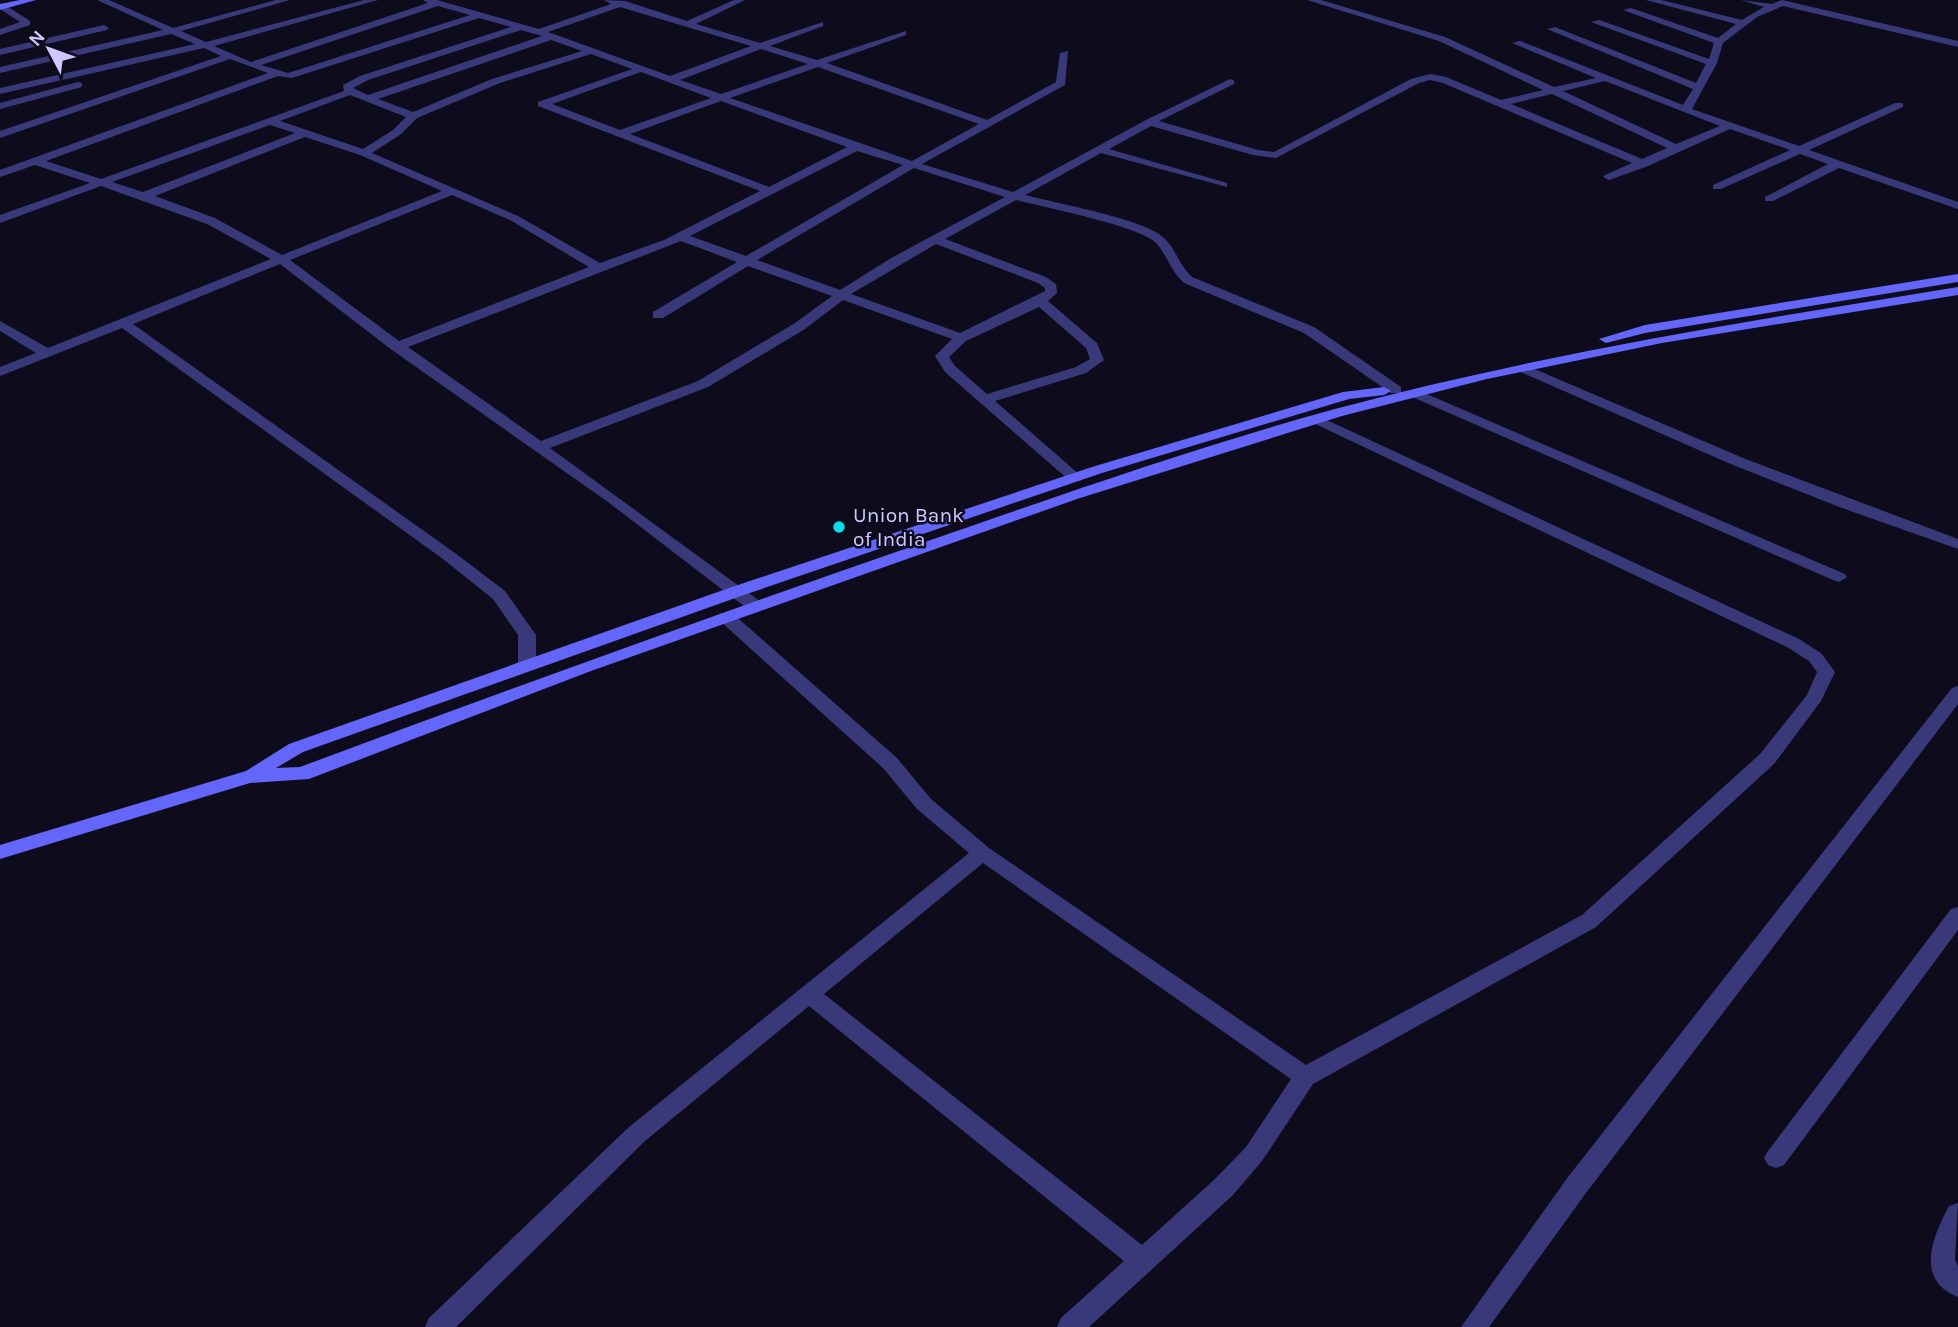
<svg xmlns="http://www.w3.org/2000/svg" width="1958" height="1327" font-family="Karla,sans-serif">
<rect width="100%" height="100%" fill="#0e0c1c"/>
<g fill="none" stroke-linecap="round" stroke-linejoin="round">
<path fill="#39397a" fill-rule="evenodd" d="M97,0h12l64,28 103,-28h14l-109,31 25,11 158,-42h14l-164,46 37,16 177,-59 -5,-3h14l102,29 72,-25 -7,-4 21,1 62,20 47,-21h11l-49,24 64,19 63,-21v4l-53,20 47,14 89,-29v4l-79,28 160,57 69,-38 4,-29 8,-2 -3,34 -143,79 91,28 133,-72 84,-41 4,1v4l-75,37 99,29 16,2 137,-73 19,-5 16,3 55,23 42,-10 -104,-49 -132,-41h14l124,37 109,50 42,-9 -84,-35 8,-2 163,64 10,-16 -146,-60 8,-2 141,56 10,-19 -115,-42 8,-2 110,39 5,-16 -91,-33 8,-2 87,30 18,-14 -90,-24h15l81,20 22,-13 -23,-7 31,4 10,-4 176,41v6l-175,-41 -26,11 -34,26 -6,20 -25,46 107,37 96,-43h8v4l-94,43 149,52v7l-119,-41 -66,33h-8v-4l63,-33 -28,-10 -79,35h-8v-4l77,-35 -60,-21 -82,37 -39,14 -6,-3 2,-2 27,-12 -189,-80 -13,-3 -11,3 -143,75 -23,-3 -102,-29 -42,23 118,34v4l-126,-34 -76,42c29,8 121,24 139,43 12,11 15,27 28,39l122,50 87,60v6h-10l-87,-60 -120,-50c-14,-13 -17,-28 -28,-40 -16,-17 -113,-36 -140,-43l-71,39 101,38 10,7 1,9 -9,8 49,42 7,17 -18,13 -91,28 85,74 3,3 -3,3h-10l-125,-109 -10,-16 17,-17 -109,-39 -38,29 -97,58 -158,61 211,154 2,4 -8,5 -6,-1 -141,-108 -216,-152 -112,-86 -147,60 322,229 50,38 31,44v31l-9,6 -9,-6v-31l-25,-36 -50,-40 -321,-231 -122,48v-9l36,-14 -36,-22v-10l48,27 223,-89 -64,-35 -106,-38 -101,37v-8l90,-32 -55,-18 -35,12v-7l268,-97 -38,-14 -230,79v-7l221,-75 -17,-8 -204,46v-6l195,-44 -24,-10 -171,39v-6l163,-37zM438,6l32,9 -182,58 -27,-8zM620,7l131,39 -81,30 -122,-44zM479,18l32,9 -151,49 -17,9 1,6 -243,88 -55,-18 232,-85 14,2zM521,30l21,6 -174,59 -15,-7 15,-8zM551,40l31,11 -90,28 -79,33 -35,-13zM761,49l47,15 -87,30 -41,-14zM591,54l41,15 -94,33v4l222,85 -96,49 -64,23 -82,-47 -146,-63 29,-19 16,-16 83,-35zM818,67l161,57 -67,37 -182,-63zM641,72l70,26 -91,32 -68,-26zM1605,81l115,45 -44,18 -113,-53zM1552,94l115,54 -25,11 -131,-55zM350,95l56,22 -13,13 -30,19 -83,-28zM721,101l126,46 -78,40 -139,-53zM270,125l25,8 -152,59 -31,-10zM305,137l55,18 82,36 -160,64 -67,-37 -60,-22zM857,151l46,14 -157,91 -56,-20zM914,168l91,29 -112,60 -53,33 -83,-30zM452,195l58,25 79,47 -190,74 -109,-81zM681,241l56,21 -84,50v6h10l85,-52 84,30 -37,27 -97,58 -157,60 -133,-94zM936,244l102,39 7,5v3l-85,42 -109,-39zM1039,307l47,41 4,11 -14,8 -89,27 -32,-28 -6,-9 17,-16z
M2,3l28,18v4l-30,10v-6l20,-7 -20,-13z
M104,25l5,3 -2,2 -107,25v-6z
M78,82l4,1v4l-82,22v-6z
M1523,364l220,94 215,81v10l-116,-41 -109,-43 -215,-94 -2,-3z
M1415,389l430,185 2,3 -8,5 -6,-2 -423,-184 -2,-3z
M1316,415l483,224 22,14 14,19 -14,29 -47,63 -178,163 -283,157 -51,77 -29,34 -144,132h-32l4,-9 63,-57 -315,-255 -164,135 -189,186h-31l4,-9 200,-191 340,-274 -52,-44 -34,-41 -163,-147 -2,-4 2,-4h12l165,145 34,41 58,49 317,217 276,-150 178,-161 47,-59 10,-23 -8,-11 -22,-14 -476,-225 -2,-3zM983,863l308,216 -45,68 -31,32 -73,66 -318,-251z
M1958,686v18l-372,489 -97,134h-28l107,-150 384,-489z
M1958,907v23l-174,235 -8,3 -8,-3 -4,-7 4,-7 183,-242z
M1958,1203l-3,56 3,8v30c-44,-17 -25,-61 -9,-91z"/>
<path fill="#6465f9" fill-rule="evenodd" d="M20,0h16l-36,10v-6z
M1958,274v8l-313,51 -39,10 -7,-4 46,-14z
M1958,287v8l-296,48 -175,36 -145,37 -265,83 -249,88 -237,84 -282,108 -59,4 -250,76v-14l246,-74 43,-27 440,-156 363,-121 251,-75 41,-5 7,4 -7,4 -35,4 -247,74 -361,123 -438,156 -27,16 24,-1c207,-77 414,-152 622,-224 136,-47 274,-96 413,-134 205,-55 414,-88 623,-122z"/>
</g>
<circle fill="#08daea" stroke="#0e0c1c" stroke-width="2.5" cx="839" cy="527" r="7"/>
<g text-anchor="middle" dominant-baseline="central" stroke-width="5" stroke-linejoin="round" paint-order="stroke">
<g font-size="21" fill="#cec9fd" stroke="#0e0c1c" text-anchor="start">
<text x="853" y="515">Union Bank<tspan x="853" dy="24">of India</tspan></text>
</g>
</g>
<g transform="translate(49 49) rotate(311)" stroke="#0e0c1c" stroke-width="5" paint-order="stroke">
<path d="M0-5L12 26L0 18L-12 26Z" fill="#cec9fd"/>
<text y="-10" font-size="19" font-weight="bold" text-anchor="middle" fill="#cec9fd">N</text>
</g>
</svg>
